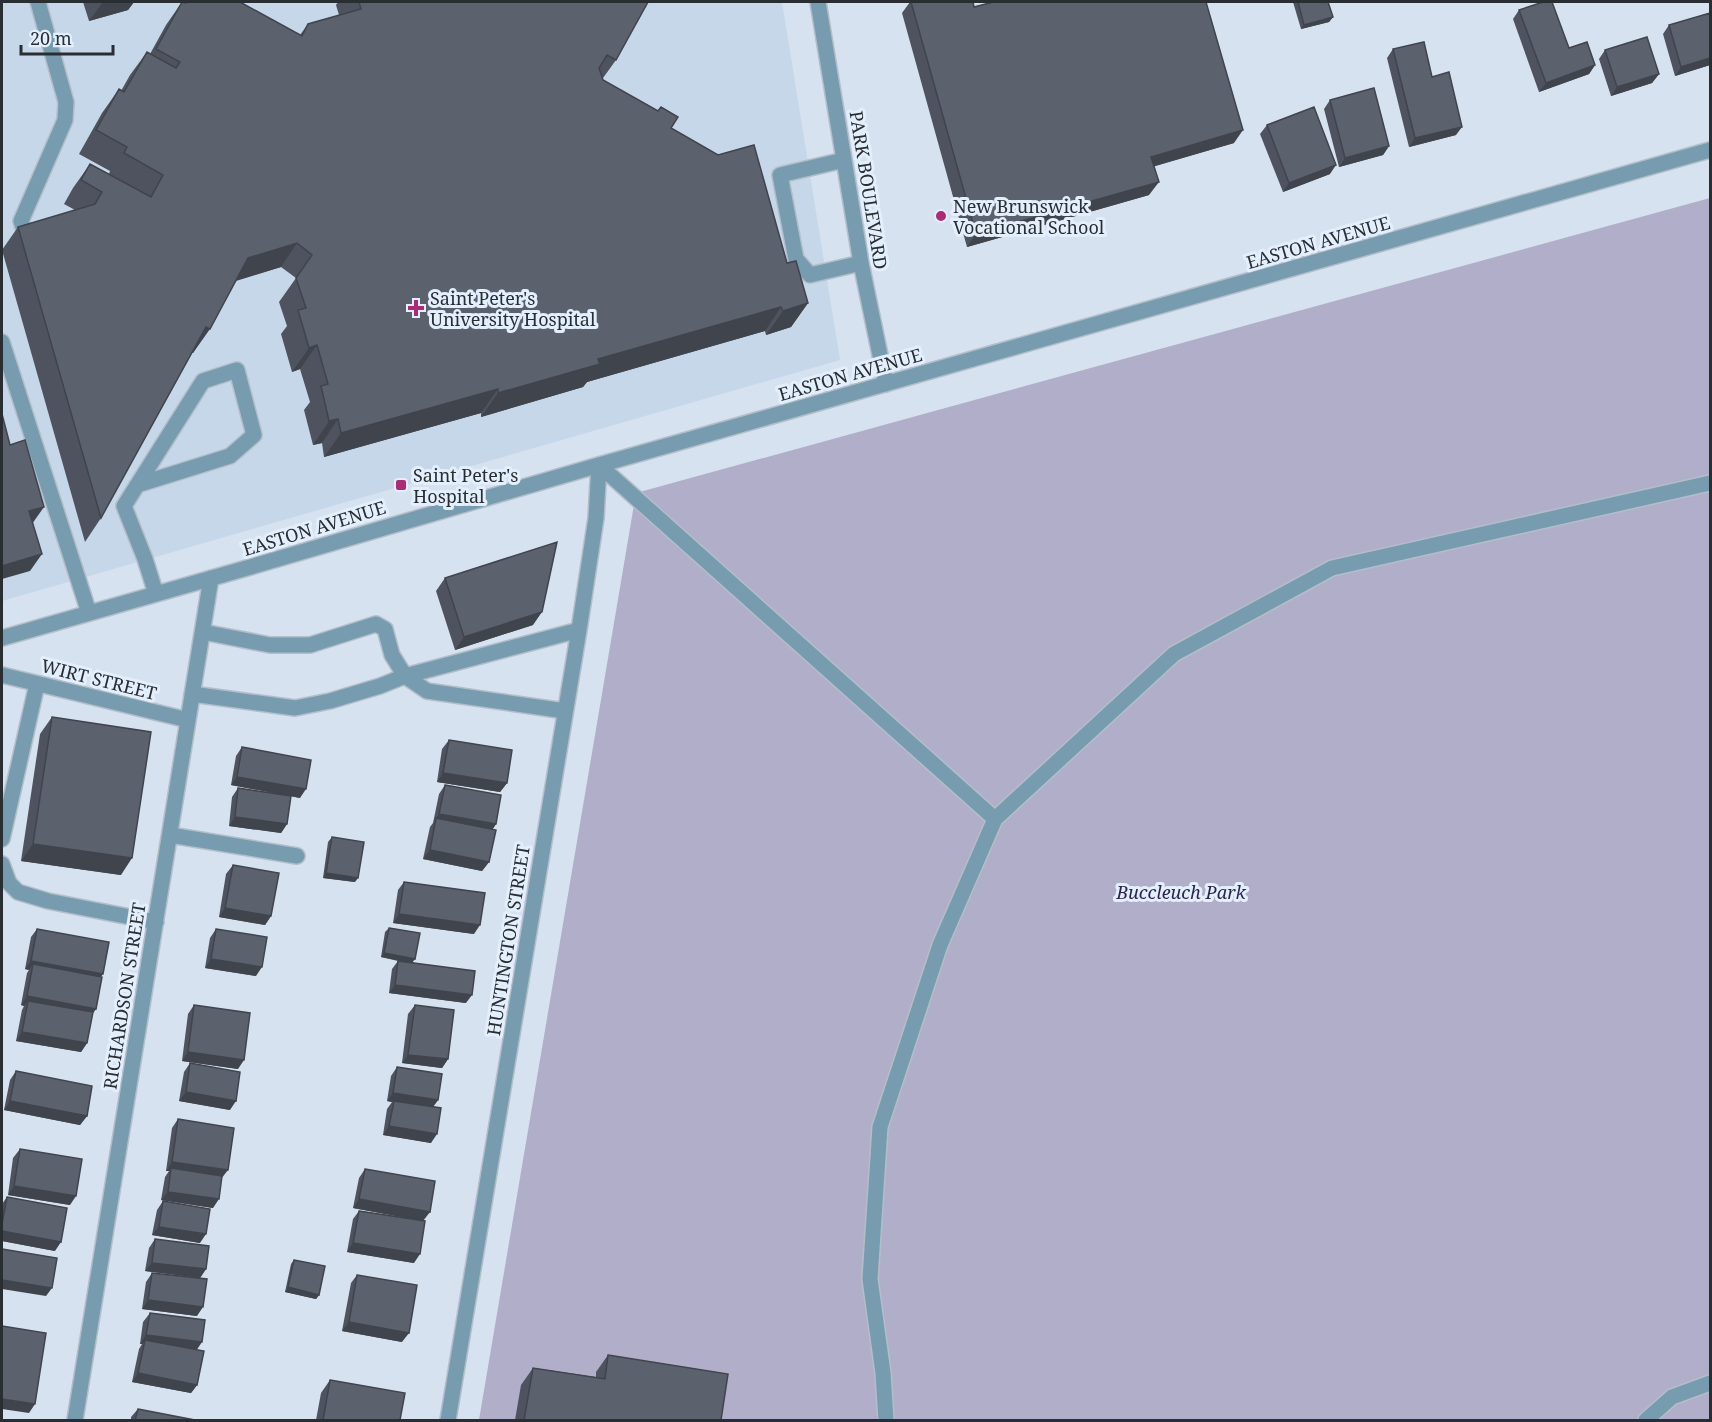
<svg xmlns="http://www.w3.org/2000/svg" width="1712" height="1422" font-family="'Noto Serif',serif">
<rect width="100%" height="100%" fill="#d6e2ef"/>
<path fill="#c6d7ea" d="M2,2h780l58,358 -838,241z"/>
<path fill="#b1aeca" d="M1710,198v1222h-1231l157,-927z"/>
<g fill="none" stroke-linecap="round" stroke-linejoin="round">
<defs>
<path id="minor" d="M818,2l43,261 25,121
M844,160l-64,15 16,84 14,16 51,-12
M28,243l-7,-22 44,-101 1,-18 -28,-100
M2,342l87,271
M599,465l396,354
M137,485l93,-29 24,-21 -17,-65 -34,11 -79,125 21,53 11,35
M203,632l67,13h40l66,-21 9,5 7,26 13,21 22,15 138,20
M2,638l238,-68 359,-105 1111,-315
M2,675l186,45
M192,694l103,14 35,-7 50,-15 25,-10 174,-46
M170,835l127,21
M2,839l35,-155
M2,864l7,19 9,9 30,9 108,21
M75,1420l136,-842
M448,1420l131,-790 17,-112 3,-53
M886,1420l-3,-47 -13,-94 10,-152 60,-182 55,-126 179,-165 158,-86 378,-85
M1646,1420l26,-23 38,-14"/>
</defs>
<use href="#minor" stroke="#b3bec9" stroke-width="18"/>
<use href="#minor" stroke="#779cb0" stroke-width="15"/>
</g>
<path fill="#4f535f" d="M83,2h51l-6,8 -39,11z
M182,2h58l60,33 8,-11 31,-9 -3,-10 2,-3h310l-32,58 -13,18v2l68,48 116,135 21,40 -17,24 -25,8 -1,-4 -178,51 -4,5 -102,30v-4l-157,44 -2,-14 -9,2 -9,-35 6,-8 -10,-33 -8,3 -11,-38 6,-8 -8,-24 17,-24 -15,-11 -45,14 -43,72h-1l-91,165 -16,24 -83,-292 16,-23 57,-17 -11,-6 9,-16 17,-24 19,10 1,-3 -31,-17 23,-41 17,-24 2,2 9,-16 17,-23 3,2 16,-29z
M910,2l64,5 260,136 -80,23 -5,29 -182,52 -65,-234z
M1293,2h35l5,15 -4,5 -28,7z
M1519,10l50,38 26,17 -6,9 -50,18 -26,-73z
M1710,13v52l-35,11 -12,-42 6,-9z
M1393,49l39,28 24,58 -47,12 -22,-89z
M1605,50l54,24 -7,9 -41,13 -12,-37z
M1330,100l59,46 -6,9 -44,12 -15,-58z
M1267,125l63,49 -47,18 -23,-58z
M445,578l88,47 -78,25 -19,-59z
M52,717l69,158 -100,-14 19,-127z
M449,740l58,43 -7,9 -63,-10 5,-33z
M242,747l58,51 -9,-2 -4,28 -6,9 -52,-7 3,-29 6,-9 41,6 -48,-9 5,-29z
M445,785l51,39 -4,6 -3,32 -7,9 -59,-12 7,-32 3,-4 6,-29z
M332,837l23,45 -32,-4 5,-36z
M233,865l38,51 -6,9 -46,-8 7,-43z
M404,882l70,52 -81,-11 5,-33z
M389,928l24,34 53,41 -77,-10 3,-24 6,-8 -17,-4 4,-25z
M37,929l66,45 -3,3 -4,32 -3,4 -6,30 -6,9 -65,-11 6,-31 2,-4 -3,-1 6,-32 2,-3 -4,-1 6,-32z
M216,929l40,47 -51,-8 5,-30z
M194,1005l44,64 -56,-8 6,-47z
M415,1005l33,54 -6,9 -40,-5 6,-49z
M190,1063l40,47 -51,-9 5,-29z
M397,1067l41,33 -5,7 -2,36 -48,-8 4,-26 5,-7 -5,-1 4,-25z
M16,1071l71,45 -7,9 -76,-15 6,-30z
M178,1119l44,59 -9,30 -52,-8 4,-23 4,-6h-3l6,-43z
M20,1149l50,56 -62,-10 5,-37z
M365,1169l58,52 -70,-13 6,-30z
M7,1197l48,54 -53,-10v-37z
M163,1201l37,42 -48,-8 5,-25z
M359,1211l55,52 -67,-11 6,-33z
M155,1239l51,30 -6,9 -55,-7 4,-23z
M294,1260l25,35 -3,4 -31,-7 6,-28z
M152,1273l45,43 -55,-7 4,-27z
M357,1275l45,67 -60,-11 9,-48z
M150,1313l47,37v35l-6,8 -59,-11 7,-33 3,-5h-2l3,-22z
M608,1355l113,65h-206l6,-35 12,-17 63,9v-5z
M330,1380l70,40h-84l5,-27z
M138,1409l57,11h-64v-3z"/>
<path fill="#40444d" d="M103,2h31l-6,8 -39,11z
M1333,17l-4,5 -28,7 3,-4z
M1710,58v7l-35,11 6,-9z
M1595,65l-6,9 -50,18 7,-9z
M1659,74l-7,9 -41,13 6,-9z
M1462,127l-6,8 -47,12 6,-9z
M1243,130l-9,13 -92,27 9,-13z
M1389,146l-6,9 -44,12 6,-9z
M1336,165l-6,9 -47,18 6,-9z
M1159,182l-10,13 -182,52 9,-13z
M297,243l-16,24 -50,15 17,-24z
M808,303l-17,24 -25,8 17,-24z
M781,307l-16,24 -178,51 -4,5 -102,30 17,-24 100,-34z
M206,327l4,2 -17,24 -4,-2z
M317,345l-17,24 -8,3 17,-24z
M498,389l-17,24 -157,44 17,-24z
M338,419l-16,24 -9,2 16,-24z
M44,507l-12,17 -3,-13z
M42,554l-12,17 -28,8v-13z
M542,612l-9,13 -78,25 9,-13z
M443,773l64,10 -7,9 -63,-10z
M237,777l69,12 -6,9 -69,-13z
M439,814l57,10 -6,9 -54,-15 -3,5z
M235,817l52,7 -6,9 -52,-7z
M33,844l99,14 -11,17 -100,-14z
M430,850l59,12 -7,9 -59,-12z
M326,873l32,5 -3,4 -32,-4z
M225,908l46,8 -6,9 -46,-8z
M399,914l81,11 -6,9 -81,-11z
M384,953l31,6 -3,4 -31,-6z
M211,959l51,8 -6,9 -51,-8z
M31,961l72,13 -7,9 -63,-19 -4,6 -4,-1z
M395,985l77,10 -6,8 -77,-10z
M27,996l69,13 -7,9 -61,-17 -4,5 -3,-1z
M22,1032l65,11 -6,9 -65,-11z
M188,1052l56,8 -6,9 -56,-8z
M408,1055l40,4 -6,9 -40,-5z
M186,1092l50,9 -6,9 -51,-9z
M393,1093l45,7 -6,8 -38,-7 -2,1 -5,-1z
M10,1101l77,15 -7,9 -76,-15z
M389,1126l48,8 -6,9 -48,-8z
M172,1162l56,8 -7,9 -50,-11 -2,3h-3z
M14,1186l62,10 -6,9 -62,-10z
M168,1192l51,7 -6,9 -52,-8z
M359,1199l71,13 -7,9 -70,-13z
M159,1227l47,7 -6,9 -48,-8z
M2,1231l59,11 -6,9 -53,-10z
M353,1243l67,11 -6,9 -67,-11z
M152,1263l54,6 -6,9 -55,-7z
M2,1280l50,8 -6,8 -44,-7z
M288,1287l31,8 -3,4 -31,-7z
M148,1300l55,7 -6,9 -55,-7z
M349,1322l60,11 -7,9 -60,-11z
M146,1335l56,7 -6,9 -51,-11 -3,4h-2z
M138,1373l59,12 -6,8 -59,-11z
M2,1399l33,5 -6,9 -27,-4z"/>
<path fill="#5c616e" stroke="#40444d" stroke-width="1.5" d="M182,2l4,1 1,-1h53l62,34 6,-12 53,-15 -2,-7h289l-32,58 -9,-5 -8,13 4,12 55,31 3,-4 17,10 -7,11 47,27 36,-10 33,118 9,-2 12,42 -25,8 -2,-4 -183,52 2,5 -102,29v-4l-157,44 -3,-14 -9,2 -8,-35 7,-2 -11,-39 -8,3 -11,-38 8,-2 -10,-30 16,-23 -15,-12 -49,15 -38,71 -4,-2 -105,191 -83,-291 77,-23 7,-12 -21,-12 9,-16 61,33 12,-22 -39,-22 3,-6 -31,-17 23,-41 5,3 23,-40 29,16 4,-6 -24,-13z
M911,2h62l1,5 19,-5h213l37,128 -92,27 8,25 -183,52z
M1298,2h30l5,15 -29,8z
M1543,2h9l17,46 18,-6 8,23 -49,18 -27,-73z
M1710,13v45l-29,9 -12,-42z
M1647,37l12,37 -42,13 -12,-37z
M1424,42l8,35 17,-5 13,55 -47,11 -22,-89z
M1374,88l15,58 -44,12 -15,-58z
M1314,107l22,58 -47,18 -22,-58z
M2,414l8,31 15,-5 19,67 -15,4 13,43 -40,12z
M557,542l-15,70 -78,25 -19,-59z
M52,717l99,15 -19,126 -99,-14z
M449,740l63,10 -5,33 -64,-10z
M242,747l69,13 -5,29 -69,-12z
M445,785l56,10 -5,29 -57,-10z
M238,788l53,8 -4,28 -52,-7z
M436,818l60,12 -7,32 -59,-12z
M332,837l32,5 -6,36 -32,-5z
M233,865l46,8 -8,43 -46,-8z
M404,882l81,11 -5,32 -81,-11z
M389,928l31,5 -5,26 -31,-6z
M37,929l72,13 -6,32 -72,-13z
M216,929l51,8 -5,30 -51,-8z
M398,961l77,10 -3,24 -77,-10z
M33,964l69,13 -6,32 -69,-13z
M28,1001l65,11 -6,31 -65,-11z
M194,1005l56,8 -6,47 -56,-8z
M415,1005l39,5 -6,49 -40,-4z
M190,1063l50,9 -4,29 -50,-9z
M397,1067l45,7 -4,26 -45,-7z
M16,1071l76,15 -5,30 -77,-15z
M394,1101l47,7 -4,26 -48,-8z
M178,1119l56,9 -6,42 -56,-8z
M20,1149l62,10 -6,37 -62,-10z
M171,1168l51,8 -3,23 -51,-7z
M365,1169l70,12 -5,31 -71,-13z
M7,1197l60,11 -6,34 -59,-11v-7z
M163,1201l47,8 -4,25 -47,-7z
M359,1211l66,10 -5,33 -67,-11z
M155,1239l54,7 -3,23 -54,-6z
M2,1249l55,9 -5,30 -50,-8z
M294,1260l31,6 -6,29 -31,-8z
M152,1273l55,6 -4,28 -55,-7z
M357,1275l60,10 -8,48 -60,-11z
M150,1313l55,7 -3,22 -56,-7z
M2,1326l44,7 -11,71 -33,-5z
M145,1340l59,11 -7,34 -59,-12z
M608,1355l120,19 -7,46h-197l9,-52 72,11z
M330,1380l75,13 -5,27h-77z
M138,1409l57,11h-60z"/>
<g fill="#ad2a76" stroke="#e3effc" stroke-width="2">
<circle cx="941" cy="216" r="6"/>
<path d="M413 299h6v6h6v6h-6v6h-6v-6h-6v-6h6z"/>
<rect x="395" y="479" width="12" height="12" rx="3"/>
</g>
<g text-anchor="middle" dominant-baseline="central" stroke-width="6" stroke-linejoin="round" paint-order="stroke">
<g font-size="18" fill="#292e33" stroke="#e3effc">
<text transform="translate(869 190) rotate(81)">PARK BOULEVARD</text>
<text transform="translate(1318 242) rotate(-16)">EASTON AVENUE</text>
<text transform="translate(850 374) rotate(-16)">EASTON AVENUE</text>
<text transform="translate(314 528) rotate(-17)">EASTON AVENUE</text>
<text transform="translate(99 679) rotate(14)">WIRT STREET</text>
<text transform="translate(508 940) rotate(-81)">HUNTINGTON STREET</text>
<text transform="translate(124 996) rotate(-81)">RICHARDSON STREET</text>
</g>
<g font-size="18" fill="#292e33" stroke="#e3effc" text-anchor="start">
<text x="953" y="206">New Brunswick<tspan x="953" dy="21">Vocational School</tspan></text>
<text x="430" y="298">Saint Peter's<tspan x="430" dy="21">University Hospital</tspan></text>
<text x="413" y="475">Saint Peter's<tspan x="413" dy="21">Hospital</tspan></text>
</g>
<g font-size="18" font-style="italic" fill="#2e2453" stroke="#e3effc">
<text x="1181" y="892">Buccleuch Park</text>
</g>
</g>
<rect width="1712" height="1422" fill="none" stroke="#292e33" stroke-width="6"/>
<path d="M21 45v9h92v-9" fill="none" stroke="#292e33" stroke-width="3"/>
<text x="30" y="45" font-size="18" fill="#292e33" stroke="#e3effc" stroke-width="4.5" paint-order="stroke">20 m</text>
</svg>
